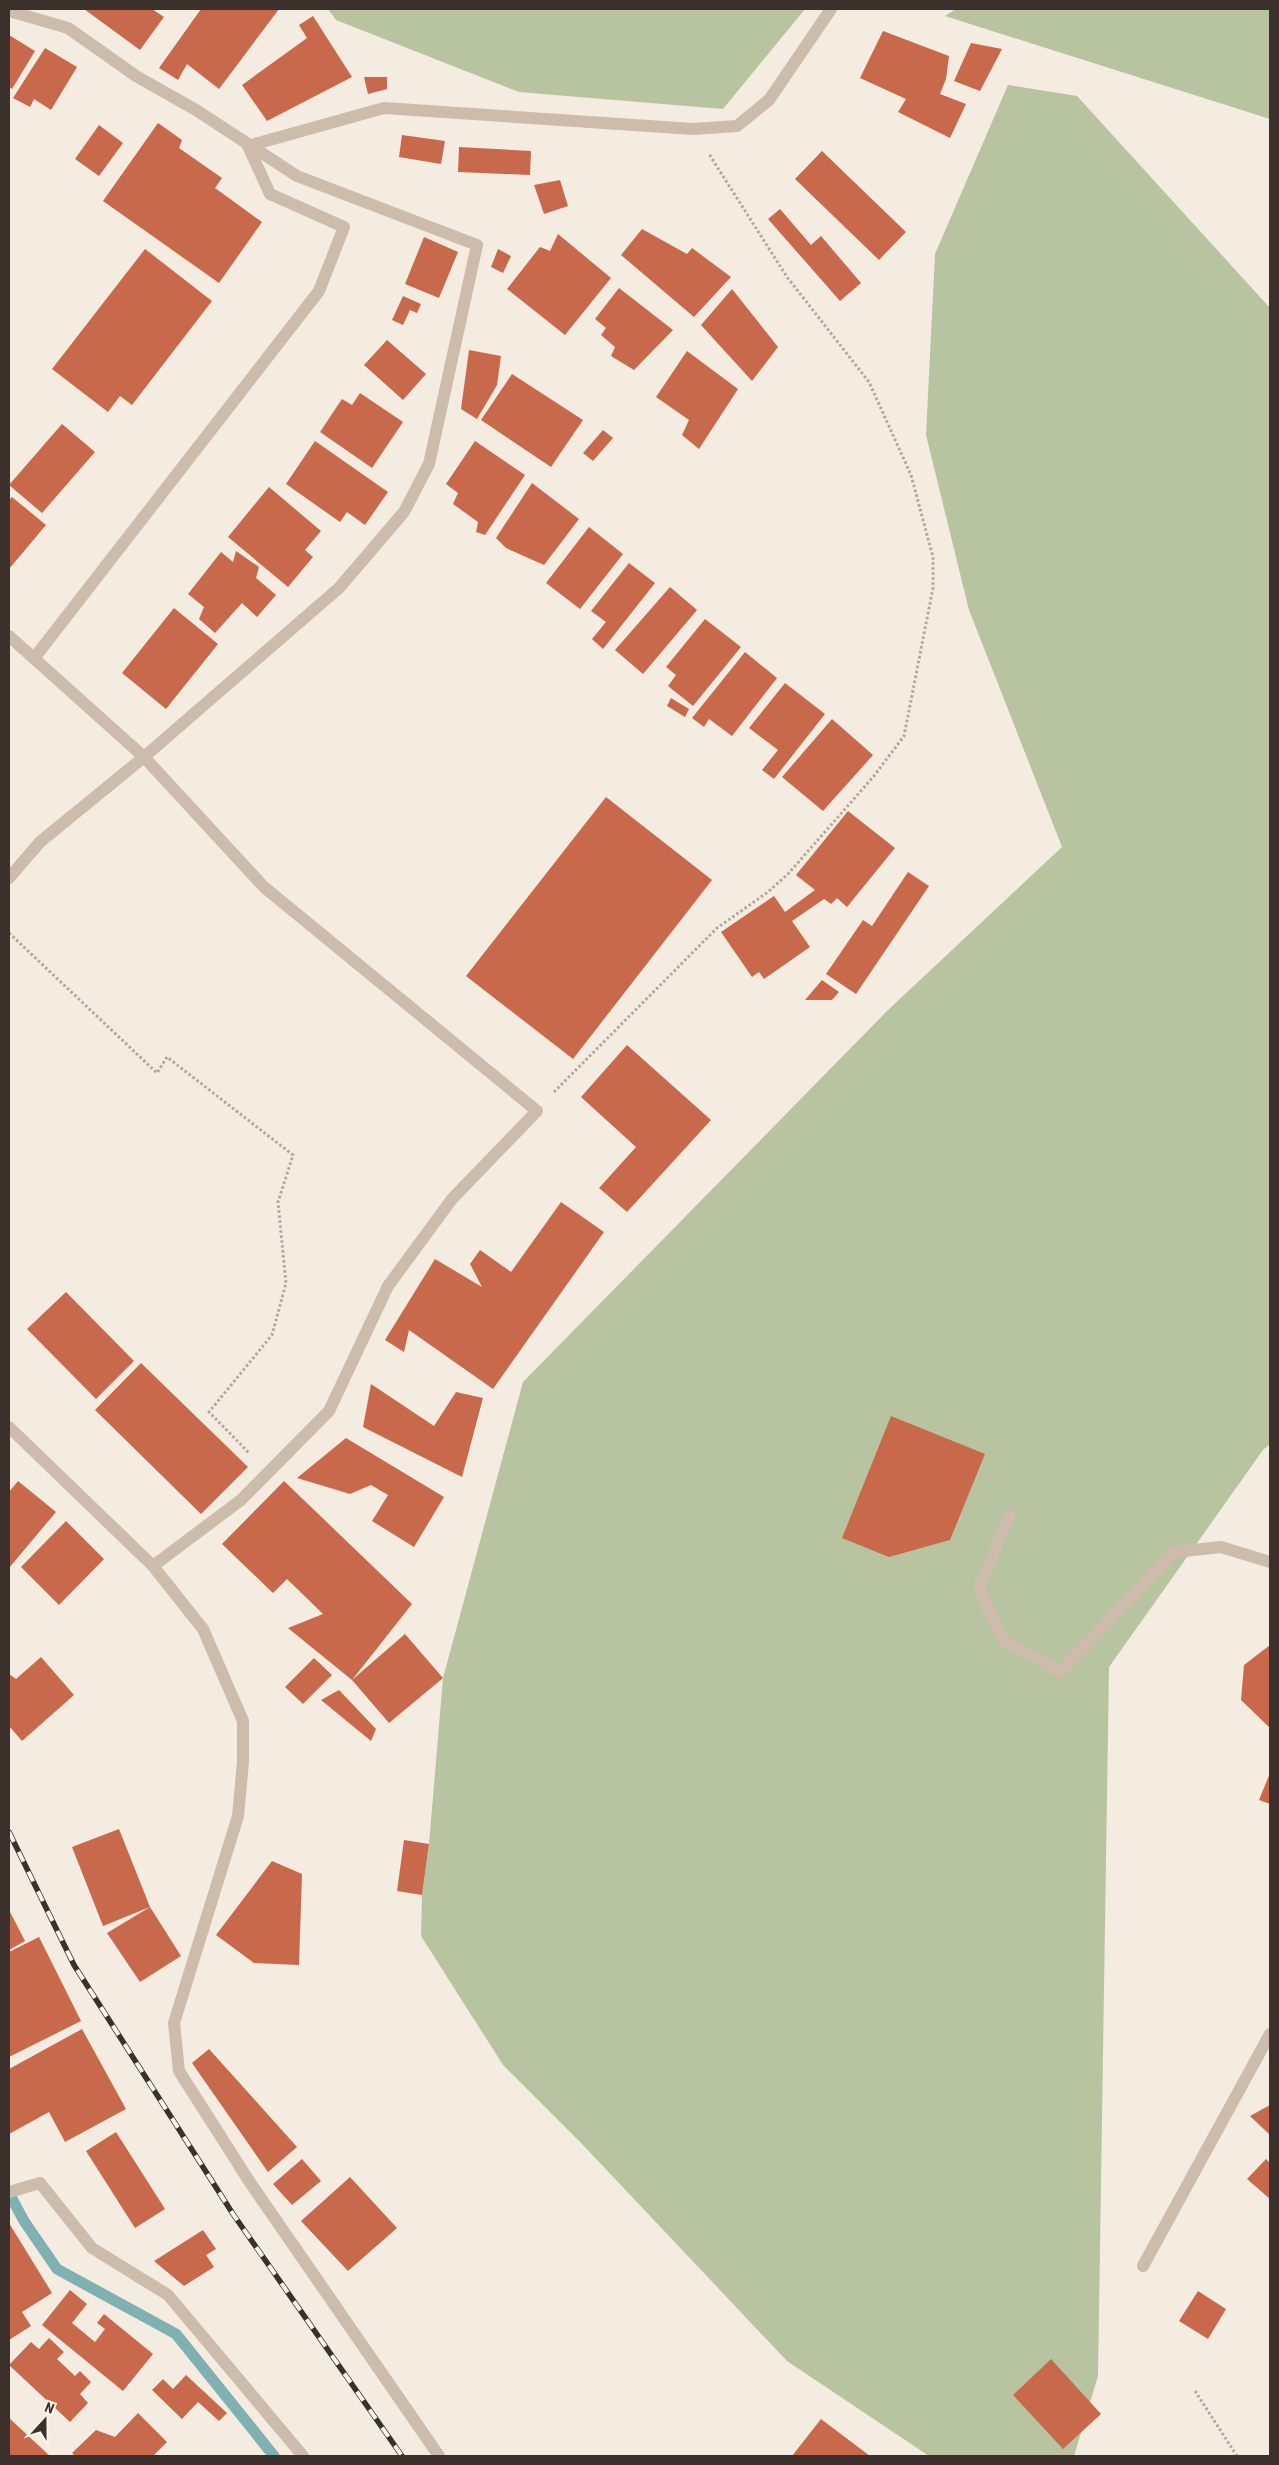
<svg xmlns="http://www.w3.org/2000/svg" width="1279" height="2465" font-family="'Roboto Condensed',sans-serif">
<rect width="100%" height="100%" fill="#f4ebe1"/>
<path fill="#b8c4a0" d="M328,9h477l-82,100 -204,-17 -183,-72z
M956,9h314v110l-325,-103z
M1008,85l69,11 193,212v1136l-7,6 -154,217 -11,709 -24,80h-145l-142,-95 -204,-216 -80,-80 -82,-129 1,-41 7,-51 14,-166 80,-296 365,-372 174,-163 -93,-237 -43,-175 9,-181z"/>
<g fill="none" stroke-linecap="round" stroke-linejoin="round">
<path stroke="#7fb0b2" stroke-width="11" d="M9,2193l15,28 33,48 119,65 98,122"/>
</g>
<path fill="#c8694b" d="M84,9h68l12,8 -24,33z
M201,9h78l-60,80 -32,-25 -9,16 -19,-12z
M313,16l39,61 -85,44 -25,-36 65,-47 -8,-13z
M883,31l66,25 -3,23 -6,15 26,10 -16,34 -52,-26 8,-13 -46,-21z
M9,35l26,16 -23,38 -3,-2z
M971,43l31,6 -22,42 -26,-10z
M45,48l32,19 -26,43 -17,-11 -4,8 -17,-9z
M364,77h23v12l-19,5z
M158,123l24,17 -3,8 43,30 -7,10 47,34 -43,61 -116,-82z
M99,125l24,18 -24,33 -24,-17z
M402,135l43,6 -4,23 -42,-7z
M459,147l72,4 -1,24 -72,-3z
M822,151l84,81 -27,28 -84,-81z
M560,180l8,26 -24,8 -10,-29z
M780,209l31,36 10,-9 40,47 -21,18 -72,-82z
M642,229l45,25 5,-6 39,29 -37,40 -73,-62z
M558,234l53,44 -46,57 -58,-46 33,-42 10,4z
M424,237l34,15 -19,46 -34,-14z
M145,249l67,52 -80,104 -12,-9 -12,16 -56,-43z
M498,249l13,7 -8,17 -12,-6z
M619,288l54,42 -39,40 -23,-14 4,-9 -14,-12 5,-7 -11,-9z
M732,289l46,58 -26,34 -51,-56z
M403,296l18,8 -4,9 -7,-3 -7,15 -11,-5z
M387,340l39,34 -23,26 -39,-35z
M469,350l32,6 -4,29 -20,34 -16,-10z
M687,351l51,38 -39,60 -17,-14 7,-15 -33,-23z
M512,374l71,46 -32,47 -70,-47z
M360,393l43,29 -31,46 -52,-36 22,-33 10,6z
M62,424l33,28 -53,61 -33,-28z
M603,430l10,8 -20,23 -10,-8z
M315,441l73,51 -23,33 -18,-13 -7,10 -54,-38z
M475,441l50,34 -40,60 -9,-3 2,-10 -25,-18 5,-11 -12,-9z
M532,483l47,36 -35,46 -38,-17 -10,-10z
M269,487l52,44 -16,19 8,7 -25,30 -60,-50z
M12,497l34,28 -37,44v-69z
M589,527l34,27 -43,55 -34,-26z
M236,551l23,16 -3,11 20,17 -19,22 -15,-14 -27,30 -16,-14 5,-12 -16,-13 33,-42 12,10z
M629,563l26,20 -52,66 -11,-10 14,-17 -15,-11z
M670,587l27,23 -54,64 -28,-24z
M174,608l44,36 -52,65 -44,-36z
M705,619l36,28 -48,59 -25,-20 8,-11 -10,-8z
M745,652l32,26 -45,58 -23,-17 -5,8 -12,-9z
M785,683l40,31 -51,65 -12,-9 16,-20 -29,-22z
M671,698l18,11 -4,8 -18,-11z
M832,719l41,36 -50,56 -41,-34z
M606,797l106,83 -139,179 -107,-83z
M848,811l47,37 -48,59 -10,-9 -6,6 -7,-5 -32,22 18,26 -46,32 -5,-7 -7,5 -31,-45 53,-36 11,16 30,-22 -19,-15z
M908,872l21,14 -73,108 -30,-20 37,-54 9,6z
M822,980l17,12 -7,8h-27z
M627,1045l84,75 -84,92 -28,-24 37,-41 -55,-50z
M561,1202l43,30 -111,157 -84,-59 -5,22 -19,-12 50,-81 47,28 -12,-23 10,-14 31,22z
M66,1292l68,69 -38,38 -69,-70z
M141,1363l107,104 -47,47 -106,-104z
M371,1384l63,42 22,-34 27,6 -21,79 -99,-50z
M891,1416l94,38 -35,86 -61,17 -47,-19z
M346,1438l98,59 -30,50 -42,-26 16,-26 -17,-10 -21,9 -53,-16z
M18,1481l38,31 -47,56v-76z
M284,1481l128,123 -60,76 -64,-52 35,-14 -36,-35 -14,14 -51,-49z
M66,1521l38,38 -45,46 -38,-38z
M405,1634l38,44 -54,45 -37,-43z
M1270,1645v83l-29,-28 3,-35z
M41,1657l33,38 -52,46 -13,-15v-52l7,5z
M314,1658l18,17 -29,29 -18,-17z
M339,1690l37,39 -5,12 -50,-41z
M1270,1773v31l-11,-4z
M119,1829l31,78 -47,19 -31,-79z
M404,1840l25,4 -7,51 -25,-4z
M272,1861l30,13 -3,91 -45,-2 -38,-28z
M150,1907l31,49 -41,26 -33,-49z
M9,1910l16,31 -16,9z
M39,1937l42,84 -72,36v-105z
M82,2029l44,80 -61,33 -16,-30 -40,22v-65z
M209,2049l88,98 -29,25 -76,-109z
M1270,2105v30l-20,-19z
M116,2132l49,77 -30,19 -49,-77z
M302,2159l19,22 -29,24 -19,-21z
M1266,2159l4,4v36l-23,-20z
M350,2177l47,51 -49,43 -47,-50z
M9,2223l43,70 -30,19 9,14 -22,14z
M203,2230l13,19 -10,6 8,12 -30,19 -30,-25z
M70,2290l17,14 -15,19 23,19 10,-13 -8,-6 7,-9 49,40 -30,37 -81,-66z
M1198,2291l28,18 -18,30 -29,-18z
M49,2338l15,14 -7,7 18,17 5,-5 11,11 -11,12 8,9 -18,19 -61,-57 22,-23 8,7z
M1051,2359l50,55 -38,35 -50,-54z
M186,2375l41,38 -8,8 -21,-19 -16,17 -30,-29 11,-11 10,10z
M138,2413l29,29 -14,14h-78l-3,-3 24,-23 19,7z
M9,2418l41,38h-41z
M821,2419l49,37h-78z"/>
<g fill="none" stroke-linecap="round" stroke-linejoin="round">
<path stroke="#b9a596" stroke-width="3" stroke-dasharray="2.5 2.5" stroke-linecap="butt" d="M9,933l148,140 10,-16 126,98 -15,47 8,81 -14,52 -63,77 41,42
M554,1092l163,-164 51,-36 20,-18 86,-98 30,-40 29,-148v-31l-22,-82 -42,-93 -82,-105 -78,-123
M1195,2391l42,65"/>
<path stroke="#cdbbac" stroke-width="12" d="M9,11l59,17 68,48 60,34 101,66 180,69 -48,219 -25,48 -65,76 -195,169 -104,85 -31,36
M248,146l136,-38 309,21 44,-3 32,-26 62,-91
M9,636l135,121 120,130 273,224 -85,88 -64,87 -59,125 -88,89 -88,66
M35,657l284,-366 25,-64 -74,-33 -22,-48
M9,1427l144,139 50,63 40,92v41l-5,54 -64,207 5,48 72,113 188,272
M1010,1515l-31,72 24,53 57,32 114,-120 47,-5 49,15
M9,2192l31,-9 52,65 76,47 135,161
M1143,2266l127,-232"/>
<defs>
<path id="rail" d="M9,1832l65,133 159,249 169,242"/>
</defs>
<use href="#rail" stroke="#3b302b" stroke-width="5.5"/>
<use href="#rail" stroke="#fbf5ee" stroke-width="4" stroke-dasharray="11" stroke-linecap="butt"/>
</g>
<rect width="1279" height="2465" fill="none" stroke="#3b302b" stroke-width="20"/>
<g transform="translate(45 2420) rotate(21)" stroke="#fbf5ee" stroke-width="4" paint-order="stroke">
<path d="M0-4L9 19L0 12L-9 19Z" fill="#3b302b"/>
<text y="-8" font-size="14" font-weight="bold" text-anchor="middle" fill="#3b302b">N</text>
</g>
</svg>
